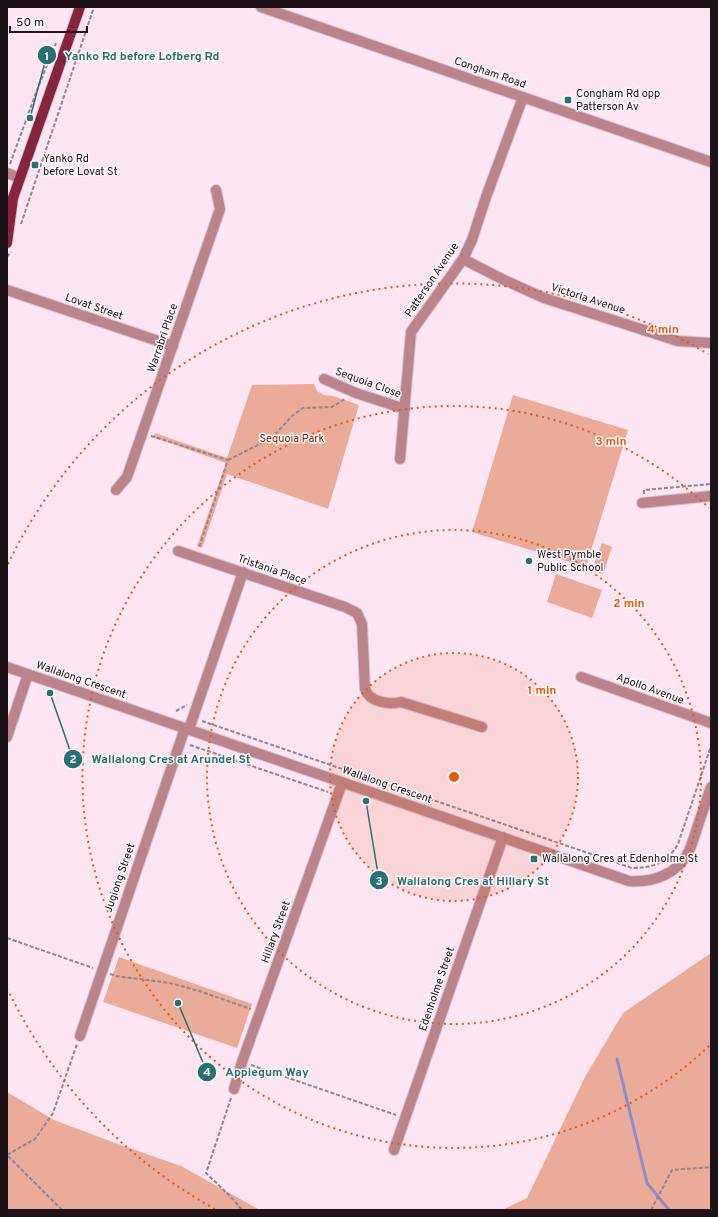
<svg xmlns="http://www.w3.org/2000/svg" width="718" height="1217" font-family="Overpass,sans-serif">
<rect width="100%" height="100%" fill="#fde5f3"/>
<path fill="#eaab98" d="M314,384l3,7 7,4 9,1 26,9 -31,104 -101,-35 -25,74 -5,-2 29,-83 -73,-26 2,-4 72,25 25,-73z
M513,395l115,35 -42,137 -114,-35z
M602,543l10,4 -9,27 -11,-4z
M556,574l46,16 -10,28 -45,-16z
M711,953v257h-209l25,-12 58,-121 38,-64z
M119,957l133,47 -15,44 -134,-46z
M7,1092l47,28 64,24 63,22 79,44h-253z"/>
<g fill="none" stroke-linecap="round" stroke-linejoin="round">
<path stroke="#8e8bcc" stroke-width="3" d="M617,1059l30,124 22,27"/>
<defs>
<path id="minor" d="M261,7l450,155
M7,173l13,5
M463,259l39,20 42,19 134,43 33,2
M7,290l166,56
M324,379l32,14 49,16
M400,459l11,-127 52,-73 9,-19 14,-43 37,-100
M116,490l11,-13 93,-268 -4,-19
M642,503l69,-7
M178,551l167,56 12,6 5,11 3,65c4,13 24,16 36,13l81,25
M7,667l622,214c24,2 49,-7 60,-30 4,-9 7,-19 10,-29 4,-11 8,-23 12,-35
M581,677l130,46
M189,729l54,-157
M7,737l21,-63
M80,1036l105,-308
M234,1089l8,-27 100,-279
M394,1150l109,-313"/>
<path id="major" d="M7,243l6,-45 67,-191"/>
</defs>
<use href="#minor" stroke="#d9c3d0" stroke-width="12"/>
<use href="#major" stroke="#d9c3d0" stroke-width="12"/>
<path stroke="#96848f" stroke-width="2" stroke-dasharray="4 2" stroke-linecap="butt" d="M10,164l27,-74 19,-47
M21,224l73,-217
M7,257l4,-5
M151,436l77,24 -29,88
M228,460l44,-22 20,-22 11,-8 29,-1 13,-8
M644,494v-4l67,-6
M176,711l11,-6
M202,721l430,147c21,0 35,-5 46,-24l33,-98
M190,745l138,47
M7,938l86,30
M110,974l6,2 54,7 29,8 52,18
M251,1065l145,50
M231,1098l-25,75 26,25 10,12
M62,1210l-55,-55 28,-16 18,-26 24,-69
M651,1210l21,-40 39,-3"/>
<use href="#minor" stroke="#bb838b" stroke-width="10"/>
<use href="#major" stroke="#85243d" stroke-width="10"/>
</g>
<circle cx="454" cy="777" r="124" fill="#e8590c" fill-opacity=".12"/>
<g fill="none" stroke="#e8590c" stroke-width="2" stroke-dasharray="2 4">
<circle cx="454" cy="777" r="124"/>
<circle cx="454" cy="777" r="247"/>
<path d="M709 1046A371 371 0 1 1 709 508"/>
<path d="M215 1209A494 494 0 0 1 8 990M8 564A494 494 0 0 1 708 354"/>
</g>
<g fill="#267176" stroke="#fef8fb" stroke-width="1.5">
<rect x="564" y="96" width="8" height="8" rx="2"/>
<rect x="31" y="161" width="8" height="8" rx="2"/>
<circle cx="529" cy="561" r="4"/>
<rect x="530" y="855" width="8" height="8" rx="2"/>
</g>
<g text-anchor="middle" dominant-baseline="central" stroke-width="3" stroke-linejoin="round" paint-order="stroke">
<g font-size="11" fill="#1d1319" stroke="#fef8fb">
<text transform="translate(490 73) rotate(19)">Congham Road</text>
<text transform="translate(432 280) rotate(-56)">Patterson Avenue</text>
<text transform="translate(588 299) rotate(18)">Victoria Avenue</text>
<text transform="translate(94 307) rotate(19)">Lovat Street</text>
<text transform="translate(163 338) rotate(-71)">Warrabri Place</text>
<text transform="translate(368 383) rotate(20)">Sequoia Close</text>
<text transform="translate(272 570) rotate(19)">Tristania Place</text>
<text transform="translate(81 680) rotate(19)">Wallalong Crescent</text>
<text transform="translate(650 689) rotate(20)">Apollo Avenue</text>
<text transform="translate(387 785) rotate(19)">Wallalong Crescent</text>
<text transform="translate(120 878) rotate(-71)">Jugiong Street</text>
<text transform="translate(276 932) rotate(-70)">Hillary Street</text>
<text transform="translate(437 989) rotate(-71)">Edenholme Street</text>
</g>
<g font-size="11" fill="#1d1319" stroke="#fef8fb" text-anchor="start">
<text x="576" y="94">Congham Rd opp<tspan x="576" dy="13">Patterson Av</tspan></text>
<text x="43" y="159">Yanko Rd<tspan x="43" dy="13">before Lovat St</tspan></text>
<text x="537" y="555">West Pymble<tspan x="537" dy="13">Public School</tspan></text>
<text x="542" y="859">Wallalong Cres at Edenholme St</text>
</g>
<g font-size="11" fill="#7b2506" stroke="#fef8fb">
<text x="292" y="439">Sequoia Park</text>
</g>
</g>
<circle cx="454" cy="777" r="6" fill="#e8590c" stroke="#fef8fb" stroke-width="2"/>
<g font-size="12" text-anchor="middle" font-weight="bold" fill="#e8590c" stroke="#fef8fb" stroke-width="3" stroke-linejoin="round" paint-order="stroke">
<text x="663" y="333">4 min</text>
<text x="611" y="445">3 min</text>
<text x="629" y="607">2 min</text>
<text x="542" y="694">1 min</text>
</g>
<path fill="none" stroke="#267176" stroke-width="1.5" d="M30 118L47 55M50 693L73 759M366 801L379 880M178 1003L207 1072"/>
<g fill="#267176" stroke="#fef8fb" stroke-width="1.5">
<circle cx="30" cy="118" r="4"/>
<circle cx="50" cy="693" r="4"/>
<circle cx="366" cy="801" r="4"/>
<circle cx="178" cy="1003" r="4"/>
<circle cx="47" cy="55" r="10"/>
<circle cx="73" cy="759" r="10"/>
<circle cx="379" cy="880" r="10"/>
<circle cx="207" cy="1072" r="10"/>
</g>
<g font-size="12" text-anchor="middle" font-weight="bold" fill="#fff">
<text x="47" y="60">1</text>
<text x="73" y="763">2</text>
<text x="379" y="885">3</text>
<text x="207" y="1076">4</text>
</g>
<g font-size="12" text-anchor="middle" font-weight="bold" fill="#267176" stroke="#fef8fb" stroke-width="3" stroke-linejoin="round" paint-order="stroke">
<text x="142" y="60">Yanko Rd before Lofberg Rd</text>
<text x="171" y="763">Wallalong Cres at Arundel St</text>
<text x="473" y="885">Wallalong Cres at Hillary St</text>
<text x="267" y="1076">Applegum Way</text>
</g>
<rect width="718" height="1217" fill="none" stroke="#1d1319" stroke-width="16"/>
<path d="M10 26v6h77v-6" fill="none" stroke="#1d1319" stroke-width="2"/>
<text x="16" y="26" font-size="12" fill="#1d1319" stroke="#fef8fb" stroke-width="3" paint-order="stroke">50 m</text>
</svg>
